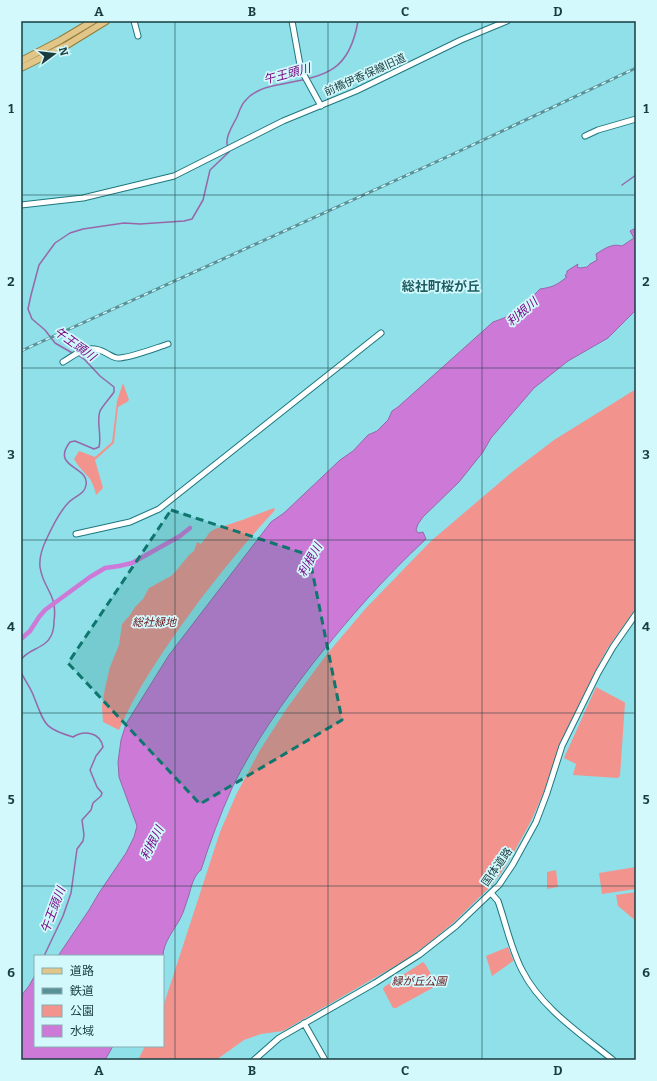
<svg xmlns="http://www.w3.org/2000/svg" width="657" height="1081" font-family="Bitter,'Noto Sans JP',serif">
<rect width="100%" height="100%" fill="#8fe0e8"/>
<path fill="#f3938e" d="M123,383l6,17 -2,2 -9,5 -4,36 -19,17 8,28 -7,7c-4,-21 -13,-20 -22,-36l5,-8 16,6 17,-15 5,-41z
M636,389v219l-29,41 -17,33 -31,66 -15,44 -14,31 -16,29 -13,21 -11,14 -37,36 -28,23 -23,16 -119,69 -22,3 -17,6 -28,20h-78l7,-14h18v-39l57,-175 16,-37 24,-45 27,-42 40,-54 39,-46 65,-67 81,-69 42,-32z
M274,508l1,2c-32,35 -62,71 -89,109 -25,35 -50,71 -67,111l-16,-8 -1,-16 3,-18 5,-21 9,-22 3,-21 8,-9 5,-8 8,-8 6,-11 22,-12 5,-5 13,-16 5,-4 3,-9 4,2 9,-12 5,-3 30,-10z
M596,687l28,15 1,1 -5,73 -2,2 -45,-3 3,-11 -12,-6z
M636,867v22l-34,5 -3,-21z
M556,870l2,17 -11,2v-17z
M636,892v29l-18,-15 -2,-11z
M508,947l5,13v1l-21,15 -6,-20z
M423,962l2,2 11,19v3l-40,22h-3l-10,-19 1,-2z"/>
<path fill="#cd79d7" stroke="#9767a9" d="M636,228v82l-28,28 -40,23 -34,27 -43,50 -8,14 -24,30 -36,35 -5,7 -2,6 2,3 5,-1 3,7c-41,38 -77,79 -112,123 -31,40 -60,81 -82,126 -12,27 -22,54 -31,82 -7,5 -10,17 -12,25 -3,8 -5,17 -9,24 -6,11 -17,24 -17,37h-105l31,-46 10,-17 27,-40 8,-16 3,-11 -18,-49 -1,-15 3,-22 5,-16 43,-69 102,-133 13,-9 56,-53 13,-9 15,-16 9,-4 11,-11 4,-9 6,-4 95,-85c15,-5 27,-11 40,-21v-5l7,-7c13,-2 15,-3 27,-12l-2,-1 2,-3v-2l11,-7 -1,3 3,1 7,-1 3,-3 7,-4 -1,-6c8,-5 16,-11 26,-8l12,-8 -4,-7z
M35,975v71h78l-8,14h-84v-64l8,-10z"/>
<g fill="none" stroke-linecap="round" stroke-linejoin="round">
<path stroke="#9767a9" stroke-width="1.5" d="M622,185l14,-10
M74,354l-19,-11 -10,-13 -13,-11 -4,-10 3,-14 8,-30 16,-22 15,-10 13,-4 41,-6 16,1 44,-3 8,-2 11,-19 7,-30 19,-18c0,-3 -2,-6 -2,-9 -1,-8 6,-18 10,-26 2,-5 4,-12 8,-16 8,-10 21,-14 32,-16 47,-9 72,-11 81,-64
M21,660c6,-11 24,-11 30,-24 2,-4 3,-10 3,-15 4,-27 -11,-32 -14,-54 -1,-9 3,-21 7,-29 6,-13 13,-27 22,-36 6,-6 16,-8 17,-17 4,-19 -36,-17 -16,-43l5,-1 19,8 5,-2c3,-12 -3,-26 1,-36 3,-6 10,-13 14,-19v-5l-14,-11 -15,-16 -7,-5
M21,672c4,9 10,16 13,25 11,27 9,31 39,40 11,-7 27,-5 30,10l-7,9 -6,14 7,17 5,6 -1,3 -8,7 -2,7 -9,10 2,15 -1,6 -6,8 -6,44 -8,23 -19,40"/>
<path stroke="#cd79d7" stroke-width="4.5" d="M21,639l9,-8 9,-14 6,-7 45,-33 15,-9 14,-2 13,-3 48,-27 10,-8"/>
<defs>
<path id="tertiary" d="M134,21l4,15
M292,21l8,44 4,10 17,31
M585,136l13,-6 38,-11
M21,205l62,-7 91,-22 109,-55 73,-30 105,-51 46,-19
M63,362c15,-9 24,-19 43,-9 4,2 9,6 14,5 16,-2 33,-9 48,-14
M76,534l54,-12 29,-13 222,-176
M491,893l7,8c8,23 13,48 24,69 19,38 59,64 91,90
M304,1023l21,37
M254,1060l25,-22 96,-55 44,-28 37,-29 43,-41 14,-21 23,-42 11,-29 15,-47 36,-73 15,-26 23,-33"/>
<path id="primary" d="M21,61l40,-21 32,-19
M21,68l46,-23 39,-24"/>
</defs>
<use href="#tertiary" stroke="#1f777e" stroke-width="7"/>
<use href="#primary" stroke="#8f7d3c" stroke-width="8"/>
<use href="#tertiary" stroke="#fff" stroke-width="5"/>
<use href="#primary" stroke="#e2c689" stroke-width="6"/>
<defs>
<path id="rail" d="M21,351l428,-195 187,-88"/>
</defs>
<use href="#rail" stroke="#589298" stroke-width="3"/>
<use href="#rail" stroke="#d3f9fd" stroke-width="1.5" stroke-dasharray="4.5" stroke-linecap="butt"/>
</g>
<path fill="#0f766e" fill-opacity="0.2" stroke="#0f766e" stroke-width="3" stroke-dasharray="8 5" stroke-linejoin="round" d="M171,510l138,45 33,165 -142,84 -132,-141z"/>
<path fill="none" stroke="#1a3c3f" stroke-width="1" stroke-opacity="0.55" d="M175,21v1039M328,21v1039M482,21v1039M21,195h615M21,368h615M21,540h615M21,713h615M21,886h615"/>
<g text-anchor="middle" dominant-baseline="central" stroke-width="3.5" stroke-linejoin="round" paint-order="stroke">
<g font-size="11" fill="#1a3c3f" stroke="#d3f9fd">
<text transform="translate(365 75) rotate(-24)">前橋伊香保線旧道</text>
<text transform="translate(497 867) rotate(-55)">国体道路</text>
</g>
<g font-size="11" font-style="italic" fill="#69191c" stroke="#d3f9fd">
<text x="154" y="622">総社緑地</text>
<text x="419" y="981">緑が丘公園</text>
</g>
<g font-size="12" font-style="italic" fill="#780884" stroke="#d3f9fd">
<text transform="translate(287 74) rotate(-15)">午王頭川</text>
<text transform="translate(522 312) rotate(-41)">利根川</text>
<text transform="translate(75 344) rotate(36)">午王頭川</text>
<text transform="translate(310 560) rotate(-61)">利根川</text>
<text transform="translate(152 843) rotate(-63)">利根川</text>
<text transform="translate(53 910) rotate(-69)">午王頭川</text>
</g>
<g font-size="13" font-weight="bold" fill="#1d5d62" stroke="#d3f9fd">
<text x="441" y="286">総社町桜が丘</text>
</g>
</g>
<rect width="657" height="1081" fill="none" stroke="#d3f9fd" stroke-width="44"/>
<rect x="34" y="955" width="130" height="92" fill="#d3f9fd" stroke="#89adb1"/>
<rect x="42" y="968" width="20" height="6" fill="#e2c689" stroke="#89adb1"/>
<text x="70" y="975" font-size="12" fill="#1a3c3f">道路</text>
<rect x="42" y="988" width="20" height="6" fill="#589298" stroke="#89adb1"/>
<text x="70" y="995" font-size="12" fill="#1a3c3f">鉄道</text>
<rect x="42" y="1005" width="20" height="12" fill="#f3938e" stroke="#89adb1"/>
<text x="70" y="1015" font-size="12" fill="#1a3c3f">公園</text>
<rect x="42" y="1025" width="20" height="12" fill="#cd79d7" stroke="#89adb1"/>
<text x="70" y="1035" font-size="12" fill="#1a3c3f">水域</text>
<g transform="translate(54 54) rotate(75)" stroke="#d3f9fd" stroke-width="3" paint-order="stroke">
<path d="M0-3L7 15L0 10L-7 15Z" fill="#1a3c3f"/>
<text y="-6" font-size="11" font-weight="bold" text-anchor="middle" fill="#1a3c3f">N</text>
</g>
<rect x="22" y="22" width="613" height="1037" fill="none" stroke="#1a3c3f" stroke-width="1.5"/>
<g font-size="13" text-anchor="middle" font-weight="bold" fill="#1a3c3f">
<text x="99" y="16">A</text>
<text x="252" y="16">B</text>
<text x="405" y="16">C</text>
<text x="558" y="16">D</text>
<text x="11" y="113">1</text>
<text x="646" y="113">1</text>
<text x="11" y="286">2</text>
<text x="646" y="286">2</text>
<text x="11" y="459">3</text>
<text x="646" y="459">3</text>
<text x="11" y="631">4</text>
<text x="646" y="631">4</text>
<text x="11" y="804">5</text>
<text x="646" y="804">5</text>
<text x="11" y="977">6</text>
<text x="646" y="977">6</text>
<text x="99" y="1075">A</text>
<text x="252" y="1075">B</text>
<text x="405" y="1075">C</text>
<text x="558" y="1075">D</text>
</g>
</svg>
